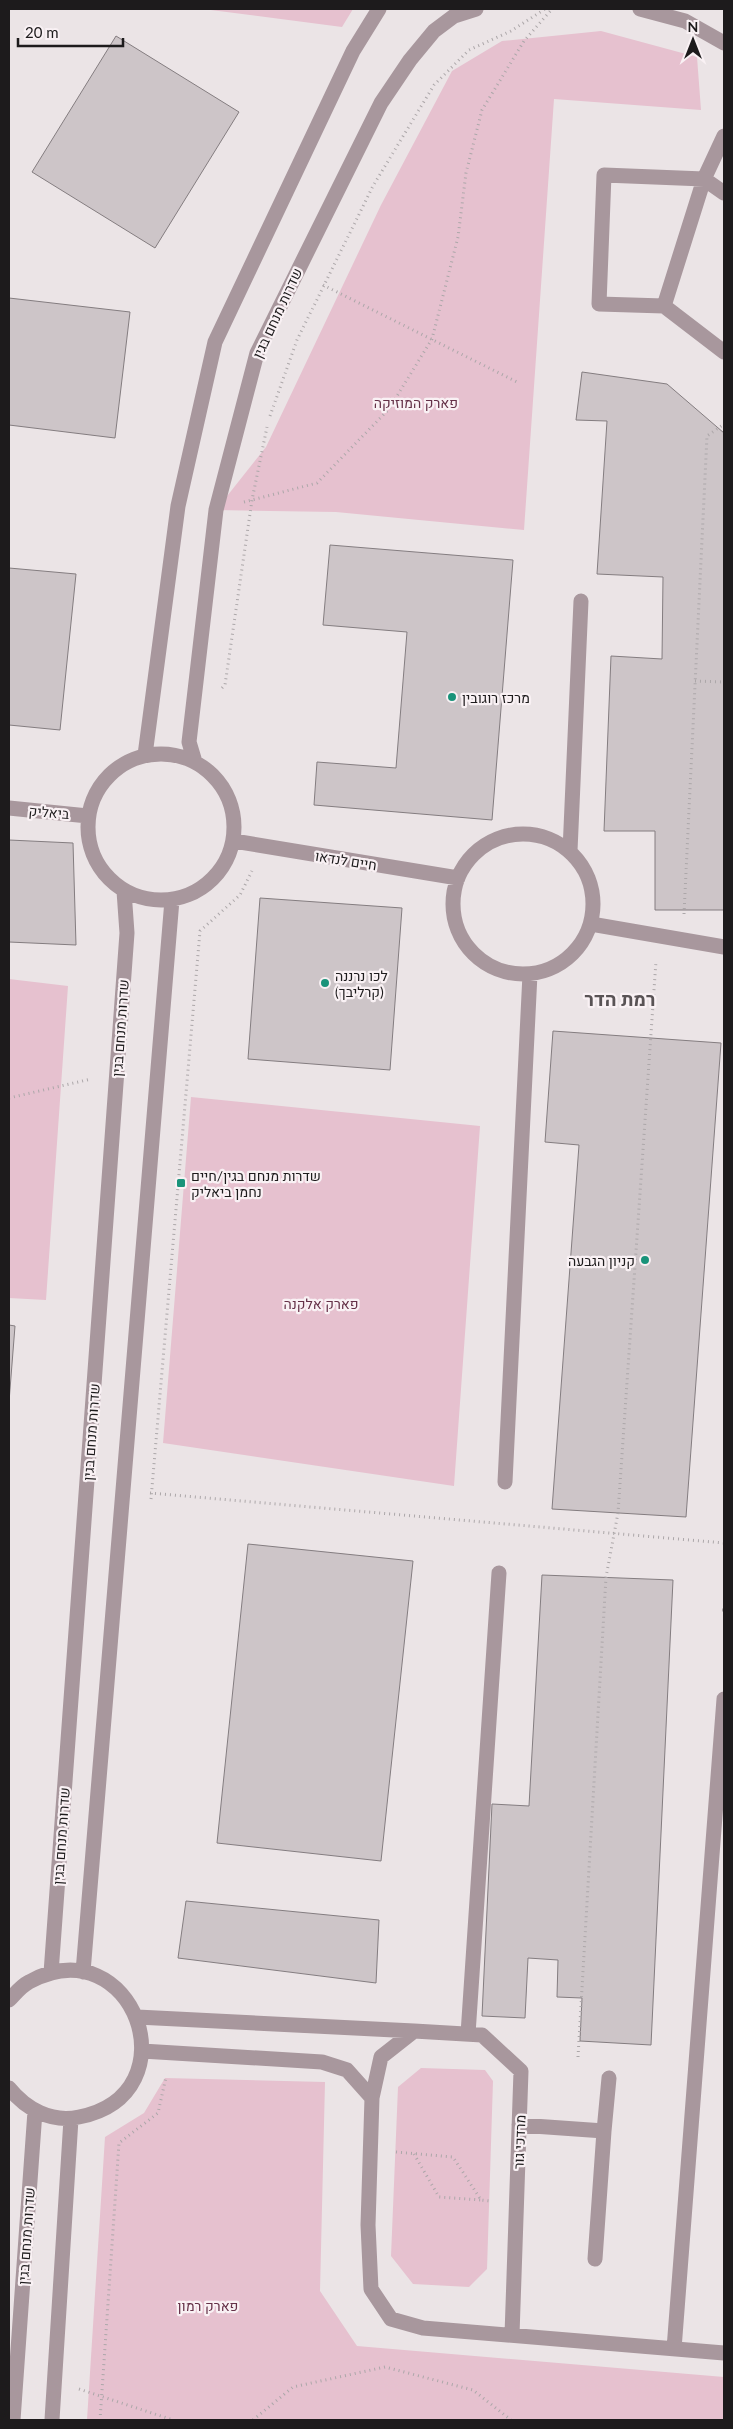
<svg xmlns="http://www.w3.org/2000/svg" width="733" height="2429" font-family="Lato,Heebo,sans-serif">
<rect width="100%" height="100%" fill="#ebe4e6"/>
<path fill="#e6c1cf" d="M203,9h150l-11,18z
M601,31l96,26 4,53 -147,-11 -30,431 -188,-18 -120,-2 50,-63 115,-242 71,-134 50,-30z
M9,979l59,7 -22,314 -37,-2z
M191,1097l289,29 -26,360 -291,-43z
M421,2068l64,2 8,11 -6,188 -18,18 -56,-3 -22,-28 7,-169z
M165,2078l160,4 -5,209 37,55 367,31v43h-637l18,-283 39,-24z"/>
<path fill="#cdc5c8" stroke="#847d80" d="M116,36l123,76 -84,136 -123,-76z
M9,298l121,14 -15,126 -106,-13z
M582,372l85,12 57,49v477h-69v-79h-51l7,-175 51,3 1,-82 -66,-3 10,-153 -31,-1z
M330,545l183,15 -21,260 -178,-15 3,-43 79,6 11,-136 -84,-7z
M9,568l67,6 -16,156 -51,-5z
M9,840l64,3 3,102 -67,-3z
M260,898l142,10 -12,162 -142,-11z
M553,1031l168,12 -35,474 -134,-8 27,-364 -34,-3z
M9,1325l6,1 -6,76z
M248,1544l165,17 -32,300 -164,-18z
M542,1575l131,5 -22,465 -71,-4 2,-43 -25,-1 1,-37 -30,-2 -3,60 -43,-2 10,-212 37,2z
M186,1901l193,19 -3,63 -198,-25z"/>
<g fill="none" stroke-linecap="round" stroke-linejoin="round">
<path stroke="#aca7a9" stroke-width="3" stroke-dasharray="1 4" stroke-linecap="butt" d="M323,285l196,98
M270,416l27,-76 76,-154 61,-101 35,-35 42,-19 34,-22
M244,502l73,-19 72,-74 43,-70 26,-102 8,-64 16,-63 42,-69 28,-32
M695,681l29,1
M222,688l3,-3 27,-185 15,-73
M684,914l23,-478 17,-12
M9,1098l82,-19
M150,1493l574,50
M151,1499l49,-568 40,-36 12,-24
M722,1610h2
M578,2057l28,-480 12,-64 38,-552
M396,2152l57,5 28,43 9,1
M414,2154l25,43 42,3
M79,2389l94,31
M100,2420l19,-277 39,-30 8,-36
M253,2420l40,-33 92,-20 88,23 38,30"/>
<path stroke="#a8979d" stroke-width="15" d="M640,9l45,12 39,22
M724,193l-20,-14 -100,-4 -5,129 65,2 60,46
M664,306l40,-127 20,-43
M88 827a73 73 0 1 1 146 0a73 73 0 1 1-146 0Z
M145,755l33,-249 37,-164 138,-291 26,-42
M195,762l-6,-20 27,-232 41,-157 124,-250 29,-43 24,-29 20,-15 22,-7
M9,808l79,8
M453 904a70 70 0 1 1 140 0a70 70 0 1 1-140 0Z
M234,841l224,37
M570,851l11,-250
M591,924l133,23
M505,1482l25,-508
M83,1972l89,-1072
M51,1973l76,-1040 -3,-42
M9,2000c6,-6 12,-14 20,-18 104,-57 166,112 50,135 -28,6 -53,-8 -70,-29
M137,2017l277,14
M468,2034l31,-461
M142,2051l180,11 25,8 25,28
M519,2125l85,6 5,-53
M595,2259l9,-128
M512,2335l9,-264 -39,-36 -68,-4 -33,26 -9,41 -4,127 3,64 20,30 32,9 301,25
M674,2349l50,-650
M13,2420l22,-309
M52,2420l19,-301"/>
</g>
<g fill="#19937a" stroke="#f9f1f4" stroke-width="2">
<circle cx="452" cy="697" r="5"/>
<circle cx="325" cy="983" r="5"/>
<rect x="176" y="1178" width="10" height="10" rx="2.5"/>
<circle cx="645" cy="1260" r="5"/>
</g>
<g text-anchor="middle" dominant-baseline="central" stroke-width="4.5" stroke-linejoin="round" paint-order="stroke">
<g font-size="14" fill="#1d1b1c" stroke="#f9f1f4">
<text transform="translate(277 313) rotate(-65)">שדרות מנחם בגין</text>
<text transform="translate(49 812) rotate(5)">ביאליק</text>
<text transform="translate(346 860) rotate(9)">חיים לנדאו</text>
<text transform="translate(120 1028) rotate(-86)">שדרות מנחם בגין</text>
<text transform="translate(91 1432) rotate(-86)">שדרות מנחם בגין</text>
<text transform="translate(61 1836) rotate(-86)">שדרות מנחם בגין</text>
<text transform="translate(519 2142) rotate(-88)">מרדכי גור</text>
<text transform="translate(26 2236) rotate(-86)">שדרות מנחם בגין</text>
</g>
<g font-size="14" fill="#653148" stroke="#f9f1f4">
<text x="416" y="402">פארק המוזיקה</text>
<text x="321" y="1303">פארק אלקנה</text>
<text x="208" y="2305">פארק רמון</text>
</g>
<g font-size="14" fill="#1d1b1c" stroke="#f9f1f4" text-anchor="start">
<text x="462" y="697">מרכז רוגובין</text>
<text x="335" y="975">לכו נרננה<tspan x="335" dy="16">(קרליבך)</tspan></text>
<text x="191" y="1175">שדרות מנחם בגין/חיים<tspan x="191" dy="16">נחמן ביאליק</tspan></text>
<text x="635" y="1260" text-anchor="end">קניון הגבעה</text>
</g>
<g font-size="19" font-weight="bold" fill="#595355" stroke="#f9f1f4">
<text x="620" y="998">רמת הדר</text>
</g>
</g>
<rect width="733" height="2429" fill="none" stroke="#1d1b1c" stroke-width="20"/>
<g transform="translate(693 40)" stroke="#f9f1f4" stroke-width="4" paint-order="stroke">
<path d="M0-4L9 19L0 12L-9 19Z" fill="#1d1b1c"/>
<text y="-8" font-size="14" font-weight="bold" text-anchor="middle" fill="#1d1b1c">N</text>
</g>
<path d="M18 38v8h105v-8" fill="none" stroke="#1d1b1c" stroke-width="2.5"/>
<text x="25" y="38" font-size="15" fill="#1d1b1c" stroke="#f9f1f4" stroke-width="4" paint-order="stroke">20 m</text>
</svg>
